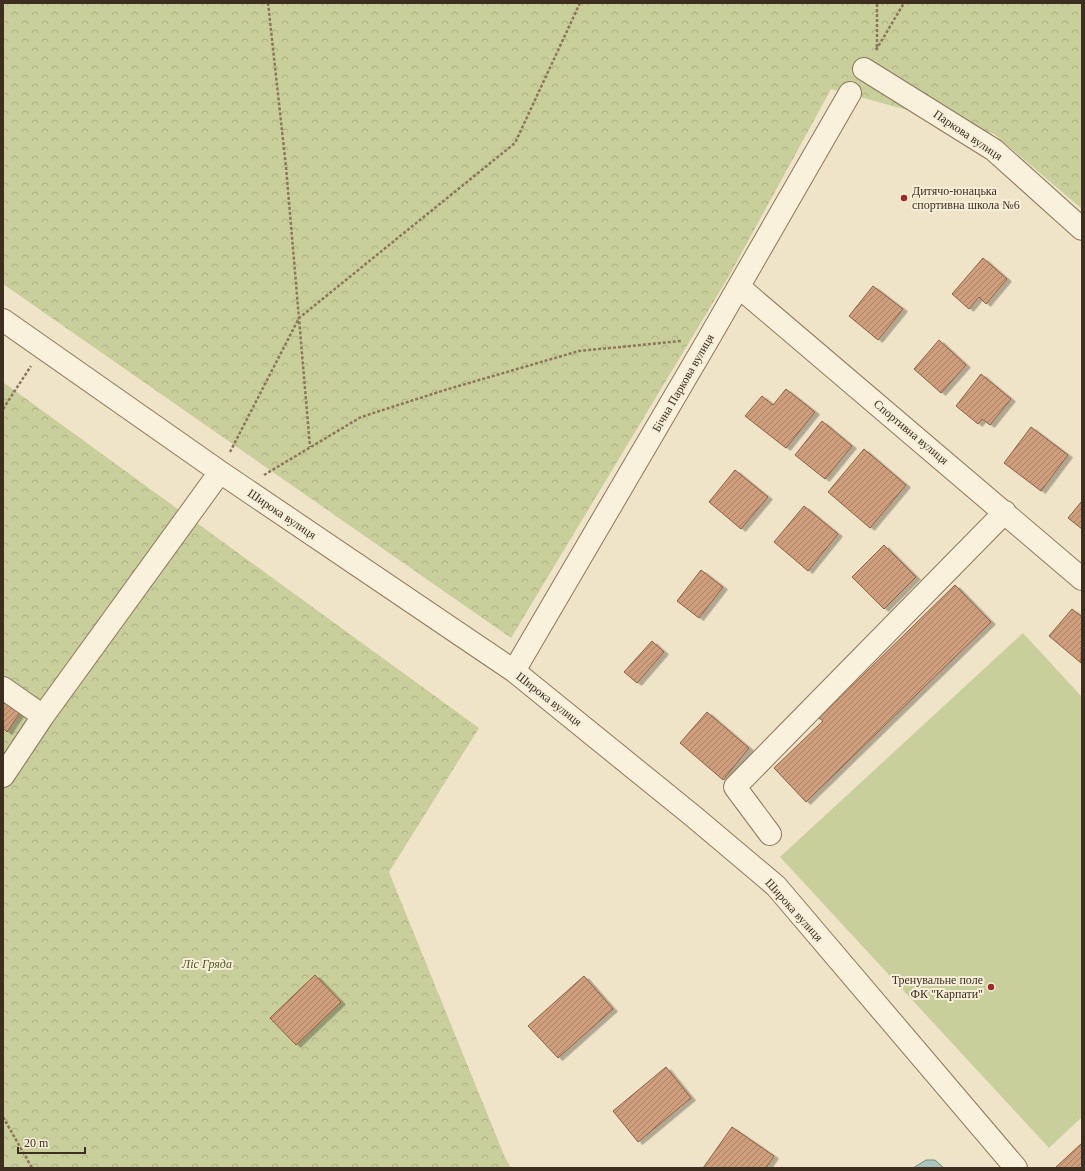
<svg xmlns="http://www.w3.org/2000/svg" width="1085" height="1171" font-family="Georgia,serif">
<defs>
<pattern id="forest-crowns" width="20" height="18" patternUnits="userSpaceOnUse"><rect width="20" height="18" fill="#c9cf9b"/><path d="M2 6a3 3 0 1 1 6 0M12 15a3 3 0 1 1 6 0" fill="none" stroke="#aeb285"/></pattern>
<pattern id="building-hatch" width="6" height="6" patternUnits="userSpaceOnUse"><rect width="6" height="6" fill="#cf9f7d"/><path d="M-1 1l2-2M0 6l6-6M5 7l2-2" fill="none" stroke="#a98266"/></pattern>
<filter id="shadow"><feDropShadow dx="4.5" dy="2.5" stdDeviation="0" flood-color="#0004"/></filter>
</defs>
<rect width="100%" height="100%" fill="#f0e4c8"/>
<path fill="url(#forest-crowns)" d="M3,3h1079v206l-88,-75 -163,-45 -102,187 -218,362 -508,-354z
M3,382l476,346 -90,144 115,283 7,13h-508z"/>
<path fill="#c9cf9b" d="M1023,633l59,64v420l-33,31 -269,-291z"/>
<path fill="#a9c4bc" stroke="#6f938a" d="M926,1160h9l9,8h-31z"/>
<path fill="url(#building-hatch)" stroke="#8d5f41" filter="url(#shadow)" d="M983,258l24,21 -21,25 -7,-7 -10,12 -17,-15z
M873,286l30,23 -25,31 -29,-24z
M939,340l27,25 -25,28 -27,-24z
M981,374l30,25 -21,26 -8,-6 -4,5 -22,-18z
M786,389l29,23 -29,36 -41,-32 17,-20 11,9z
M822,421l30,25 -27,33 -30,-24z
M1031,427l37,28 -27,36 -37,-28z
M864,449l42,36 -36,43 -42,-36z
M735,470l33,27 -27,32 -32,-27z
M1082,501v28l-14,-11z
M804,506l34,28 -30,37 -34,-29z
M884,545l32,32 -32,32 -32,-32z
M701,570l22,17 -24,31 -22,-17z
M955,585l36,37 -185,180 -32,-34 49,-47 -4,-3z
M1072,609l10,8 -1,46 -32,-27z
M652,641l12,11 -27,31 -13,-11z
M5,702l15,11 -13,19 -4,-4v-23z
M707,712l42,36 -26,32 -43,-37z
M315,975l26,27 -45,43 -26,-27z
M584,976l29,33 -55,49 -30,-32z
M666,1067l25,31 -53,44 -25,-31z
M732,1127l42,29 -8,12h-63z
M1082,1143v25h-25l-1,-1z"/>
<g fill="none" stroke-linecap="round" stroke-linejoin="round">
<defs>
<path id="minor" d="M864,69l130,81 88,79
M739,287l343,292
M3,320l217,152 294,199 179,145 83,70 240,282
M514,671l195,-333 141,-245
M3,688l40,28
M3,776l40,-60 177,-244
M770,834l-35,-47 270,-275"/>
</defs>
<use href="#minor" stroke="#8d765c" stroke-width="24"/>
<path stroke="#8d765c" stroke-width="2.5" stroke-dasharray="3 2" stroke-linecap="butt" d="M268,3l18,164 24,280
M877,47v-44
M876,50l28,-47
M3,409l28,-43
M230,452l69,-134 216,-175 65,-140
M264,475l97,-58 84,-27 134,-39 102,-10
M3,1117l29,51"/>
<use href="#minor" stroke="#faf1dc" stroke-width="22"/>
</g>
<g fill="#9e2a2b" stroke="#f7eed8" stroke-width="1.5">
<circle cx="904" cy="198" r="4"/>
<circle cx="991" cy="987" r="4"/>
</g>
<g text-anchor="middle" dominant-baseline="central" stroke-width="4" stroke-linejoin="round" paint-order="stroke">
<g font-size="12" fill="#3d2e20" stroke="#f7eed8">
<text transform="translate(968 135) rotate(34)">Паркова вулиця</text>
<text transform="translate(683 383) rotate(-60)">Бічна Паркова вулиця</text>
<text transform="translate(911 432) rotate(40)">Спортивна вулиця</text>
<text transform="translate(282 514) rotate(34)">Широка вулиця</text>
<text transform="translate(549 699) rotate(38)">Широка вулиця</text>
<text transform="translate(794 910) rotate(48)">Широка вулиця</text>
</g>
<g font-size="12" fill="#3d2e20" stroke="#f7eed8" text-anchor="start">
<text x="912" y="191">Дитячо-юнацька<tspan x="912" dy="14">спортивна школа №6</tspan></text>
<text x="983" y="980" text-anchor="end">Тренувальне поле<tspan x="983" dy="14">ФК "Карпати"</tspan></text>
</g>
<g font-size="12" font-style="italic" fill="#4d5a26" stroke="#f7eed8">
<text x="207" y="964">Ліс Гряда</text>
</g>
</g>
<rect width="1085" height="1171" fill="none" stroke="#3d2e20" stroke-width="8"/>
<path d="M18 1147v6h67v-6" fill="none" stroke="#3d2e20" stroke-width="2"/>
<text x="24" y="1147" font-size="12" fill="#3d2e20" stroke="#f7eed8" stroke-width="3" paint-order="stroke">20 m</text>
</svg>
